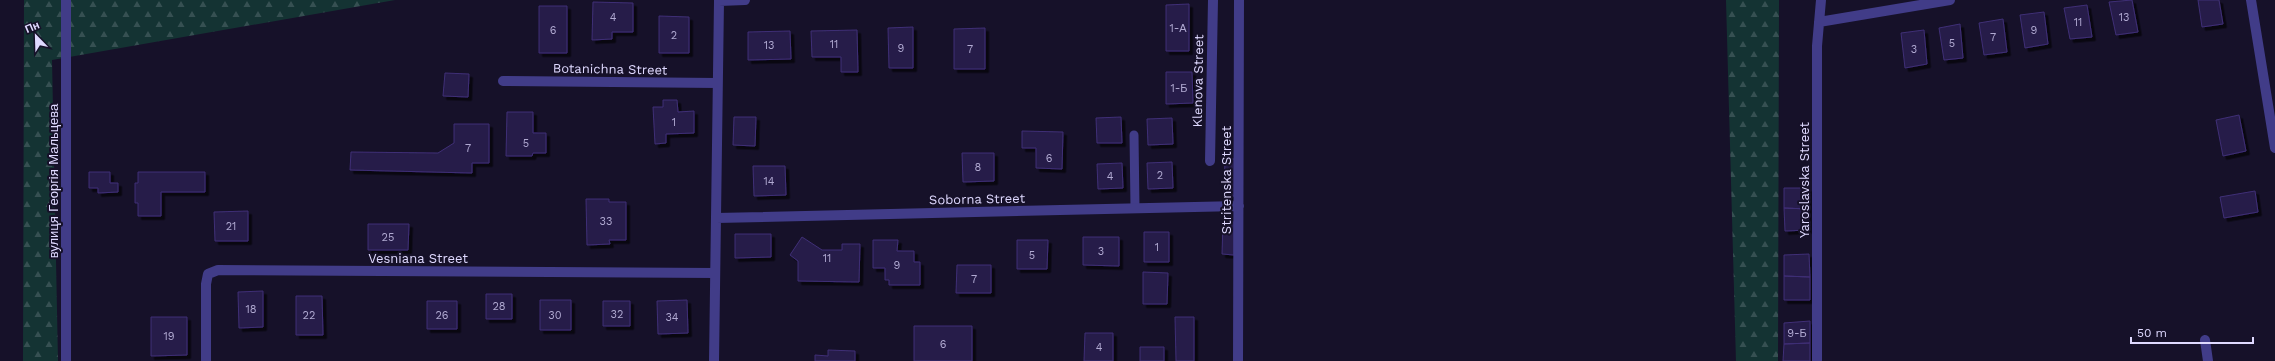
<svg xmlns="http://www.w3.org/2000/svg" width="2275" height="361" font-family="'Work Sans',sans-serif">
<defs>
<pattern id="forest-firs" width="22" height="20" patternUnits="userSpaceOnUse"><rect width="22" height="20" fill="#143333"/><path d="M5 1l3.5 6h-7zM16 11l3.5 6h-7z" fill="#365052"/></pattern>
<filter id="shadow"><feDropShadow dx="3.5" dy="3.5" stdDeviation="0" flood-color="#0009"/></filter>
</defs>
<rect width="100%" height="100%" fill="#161129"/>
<path fill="url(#forest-firs)" d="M24,0h371l-343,60 6,301h-35z
M1726,0h53l-1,361h-42z"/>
<path fill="#271d4a" stroke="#3f2f76" filter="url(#shadow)" d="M2132,0l6,32 -22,3 -7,-33z
M2198,0h21l4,24 -21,3z
M593,2l40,1v29h-21v7l-20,1z
M1189,4v47h-23v-46z
M2087,5l5,32 -22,2 -6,-31z
M539,6h28v47h-28z
M2044,12l4,32 -23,4 -5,-33z
M659,16l30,1v36h-30z
M2003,19l4,33 -23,3 -5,-32z
M1960,24l3,34 -19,2 -5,-32z
M913,27v41h-24l-1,-40z
M985,28v41h-31v-40z
M857,30l1,42h-17v-15h-29l-1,-26z
M1924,30l3,34 -22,4 -4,-35z
M790,31l1,28 -43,1v-28z
M1166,72h26l1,31 -27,1z
M445,73l24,1 -1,23 -25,-1z
M663,100h14l1,12 16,-1v22l-28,1v9l-11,1 -2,-37h10z
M507,112h26v21h13v20h-13l-1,3h-26z
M2239,115l7,36 -23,5 -7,-36z
M734,117h22l-1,29 -22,-1z
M1121,117l1,26h-25l-1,-25z
M1172,118l1,26 -25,1 -1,-26z
M454,124h35v39h-17v10l-122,-3 1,-18 87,1 16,-10z
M1022,131l41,1 -1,37 -26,-1v-20h-14z
M962,153h32v28l-31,1z
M1225,159h11l-1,37h-11z
M1172,162l1,26 -25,1 -1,-26z
M1122,163l1,25 -25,1 -1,-25z
M753,166h32l1,29 -32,1z
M89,172h21v11h8v9l-20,1v-5h-9z
M138,172h67v20h-44v24h-23v-13h-3v-20h3z
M1784,188h24v21l-24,-1z
M2255,191l3,21 -34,6 -4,-21z
M586,199h23v3h17v38h-17l1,4 -23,1z
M1784,208l24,1v21l-23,1z
M248,211v30h-33l-1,-29z
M1223,222h11v33l-12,-1z
M368,224h41l-1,26h-40z
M1144,232h25v30h-25z
M735,234h36v23l-36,1z
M802,237l20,13h20v-6h18l-1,38 -61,-1v-20l-8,-6z
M1083,237h36v29l-36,-1z
M873,240h25l-1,11h17v11h6v23h-31v-5h-4v-12h-12z
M1017,240h31l-1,29h-30z
M1809,254l1,23 -26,-1v-21z
M957,265h34v28h-35z
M1143,272l25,1 -1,31h-24z
M1784,276l26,1v23h-26z
M263,291v36l-24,1 -1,-36z
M486,294h26v25h-26z
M296,296h26l1,39h-27z
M540,300h31v30h-31z
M687,300l1,33 -30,1 -1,-33z
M427,301h30v28h-30z
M603,301h27v25h-27z
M151,317h36v38l-36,1z
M1175,317h19v44h-18z
M1810,321v22l-26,1v-21z
M914,326h58v35h-58z
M1085,333h28v28h-29z
M1810,343v18h-27l1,-17z
M1140,347h24v14h-24z
M828,350l27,1v10h-40v-6l13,1z"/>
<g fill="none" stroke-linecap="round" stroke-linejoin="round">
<path stroke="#413c88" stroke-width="9" d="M1134,135l1,73"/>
<path stroke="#413c88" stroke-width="10" d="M66,0v361
M2251,0l24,148
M1819,22l131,-22
M503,81l214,2
M1210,161l3,-161
M716,218l523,-12
M2205,340l3,21
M206,361v-77l2,-10 10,-4 497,3
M714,361l5,-360 26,-1
M1238,361l1,-361
M1817,361v-315l4,-46"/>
</g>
<g text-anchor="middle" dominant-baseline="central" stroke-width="4" stroke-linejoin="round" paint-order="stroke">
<g font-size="11" fill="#b1aad2">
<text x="613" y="17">4</text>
<text x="2124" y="17">13</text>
<text x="2078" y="22">11</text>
<text x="1178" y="28">1-А</text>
<text x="553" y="30">6</text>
<text x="2034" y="30">9</text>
<text x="674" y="35">2</text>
<text x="1993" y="37">7</text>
<text x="1952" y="43">5</text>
<text x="834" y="44">11</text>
<text x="769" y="45">13</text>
<text x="901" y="48">9</text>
<text x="970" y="49">7</text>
<text x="1914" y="49">3</text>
<text x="1179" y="88">1-Б</text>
<text x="674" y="122">1</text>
<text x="526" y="143">5</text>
<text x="468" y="148">7</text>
<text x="1049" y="158">6</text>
<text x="978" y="167">8</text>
<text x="1160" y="175">2</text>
<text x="1110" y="176">4</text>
<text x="769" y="181">14</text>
<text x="606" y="221">33</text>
<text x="231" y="226">21</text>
<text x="388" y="237">25</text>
<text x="1157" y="247">1</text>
<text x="1101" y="251">3</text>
<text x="1032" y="255">5</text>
<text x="827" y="258">11</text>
<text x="897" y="265">9</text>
<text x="974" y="279">7</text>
<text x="499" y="306">28</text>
<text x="251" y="309">18</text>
<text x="617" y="314">32</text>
<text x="309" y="315">22</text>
<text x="442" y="315">26</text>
<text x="555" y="315">30</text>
<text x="672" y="317">34</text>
<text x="1797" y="333">9-Б</text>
<text x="169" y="336">19</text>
<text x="943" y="344">6</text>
<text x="1099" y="347">4</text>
</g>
<g font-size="13" fill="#dfd9ff" stroke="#161129">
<text transform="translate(610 69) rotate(1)">Botanichna Street</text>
<text transform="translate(1198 81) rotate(-89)">Klenova Street</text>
<text transform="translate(1226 180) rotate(-90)">Stritenska Street</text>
<text transform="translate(1804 180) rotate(-90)">Yaroslavska Street</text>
<text transform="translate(53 181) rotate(-90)">вулиця Георгія Мальцева</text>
<text transform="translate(977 199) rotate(-1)">Soborna Street</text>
<text x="418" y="258">Vesniana Street</text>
</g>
</g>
<g transform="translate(36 36) rotate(337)" stroke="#161129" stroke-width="3" paint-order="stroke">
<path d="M0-3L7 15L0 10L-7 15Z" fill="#dfd9ff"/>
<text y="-6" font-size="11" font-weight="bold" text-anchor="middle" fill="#dfd9ff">Пн</text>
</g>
<path d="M2131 337v6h122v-6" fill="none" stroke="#dfd9ff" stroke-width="2"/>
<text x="2137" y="337" font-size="12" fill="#dfd9ff" stroke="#161129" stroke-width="3" paint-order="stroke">50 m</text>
</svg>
